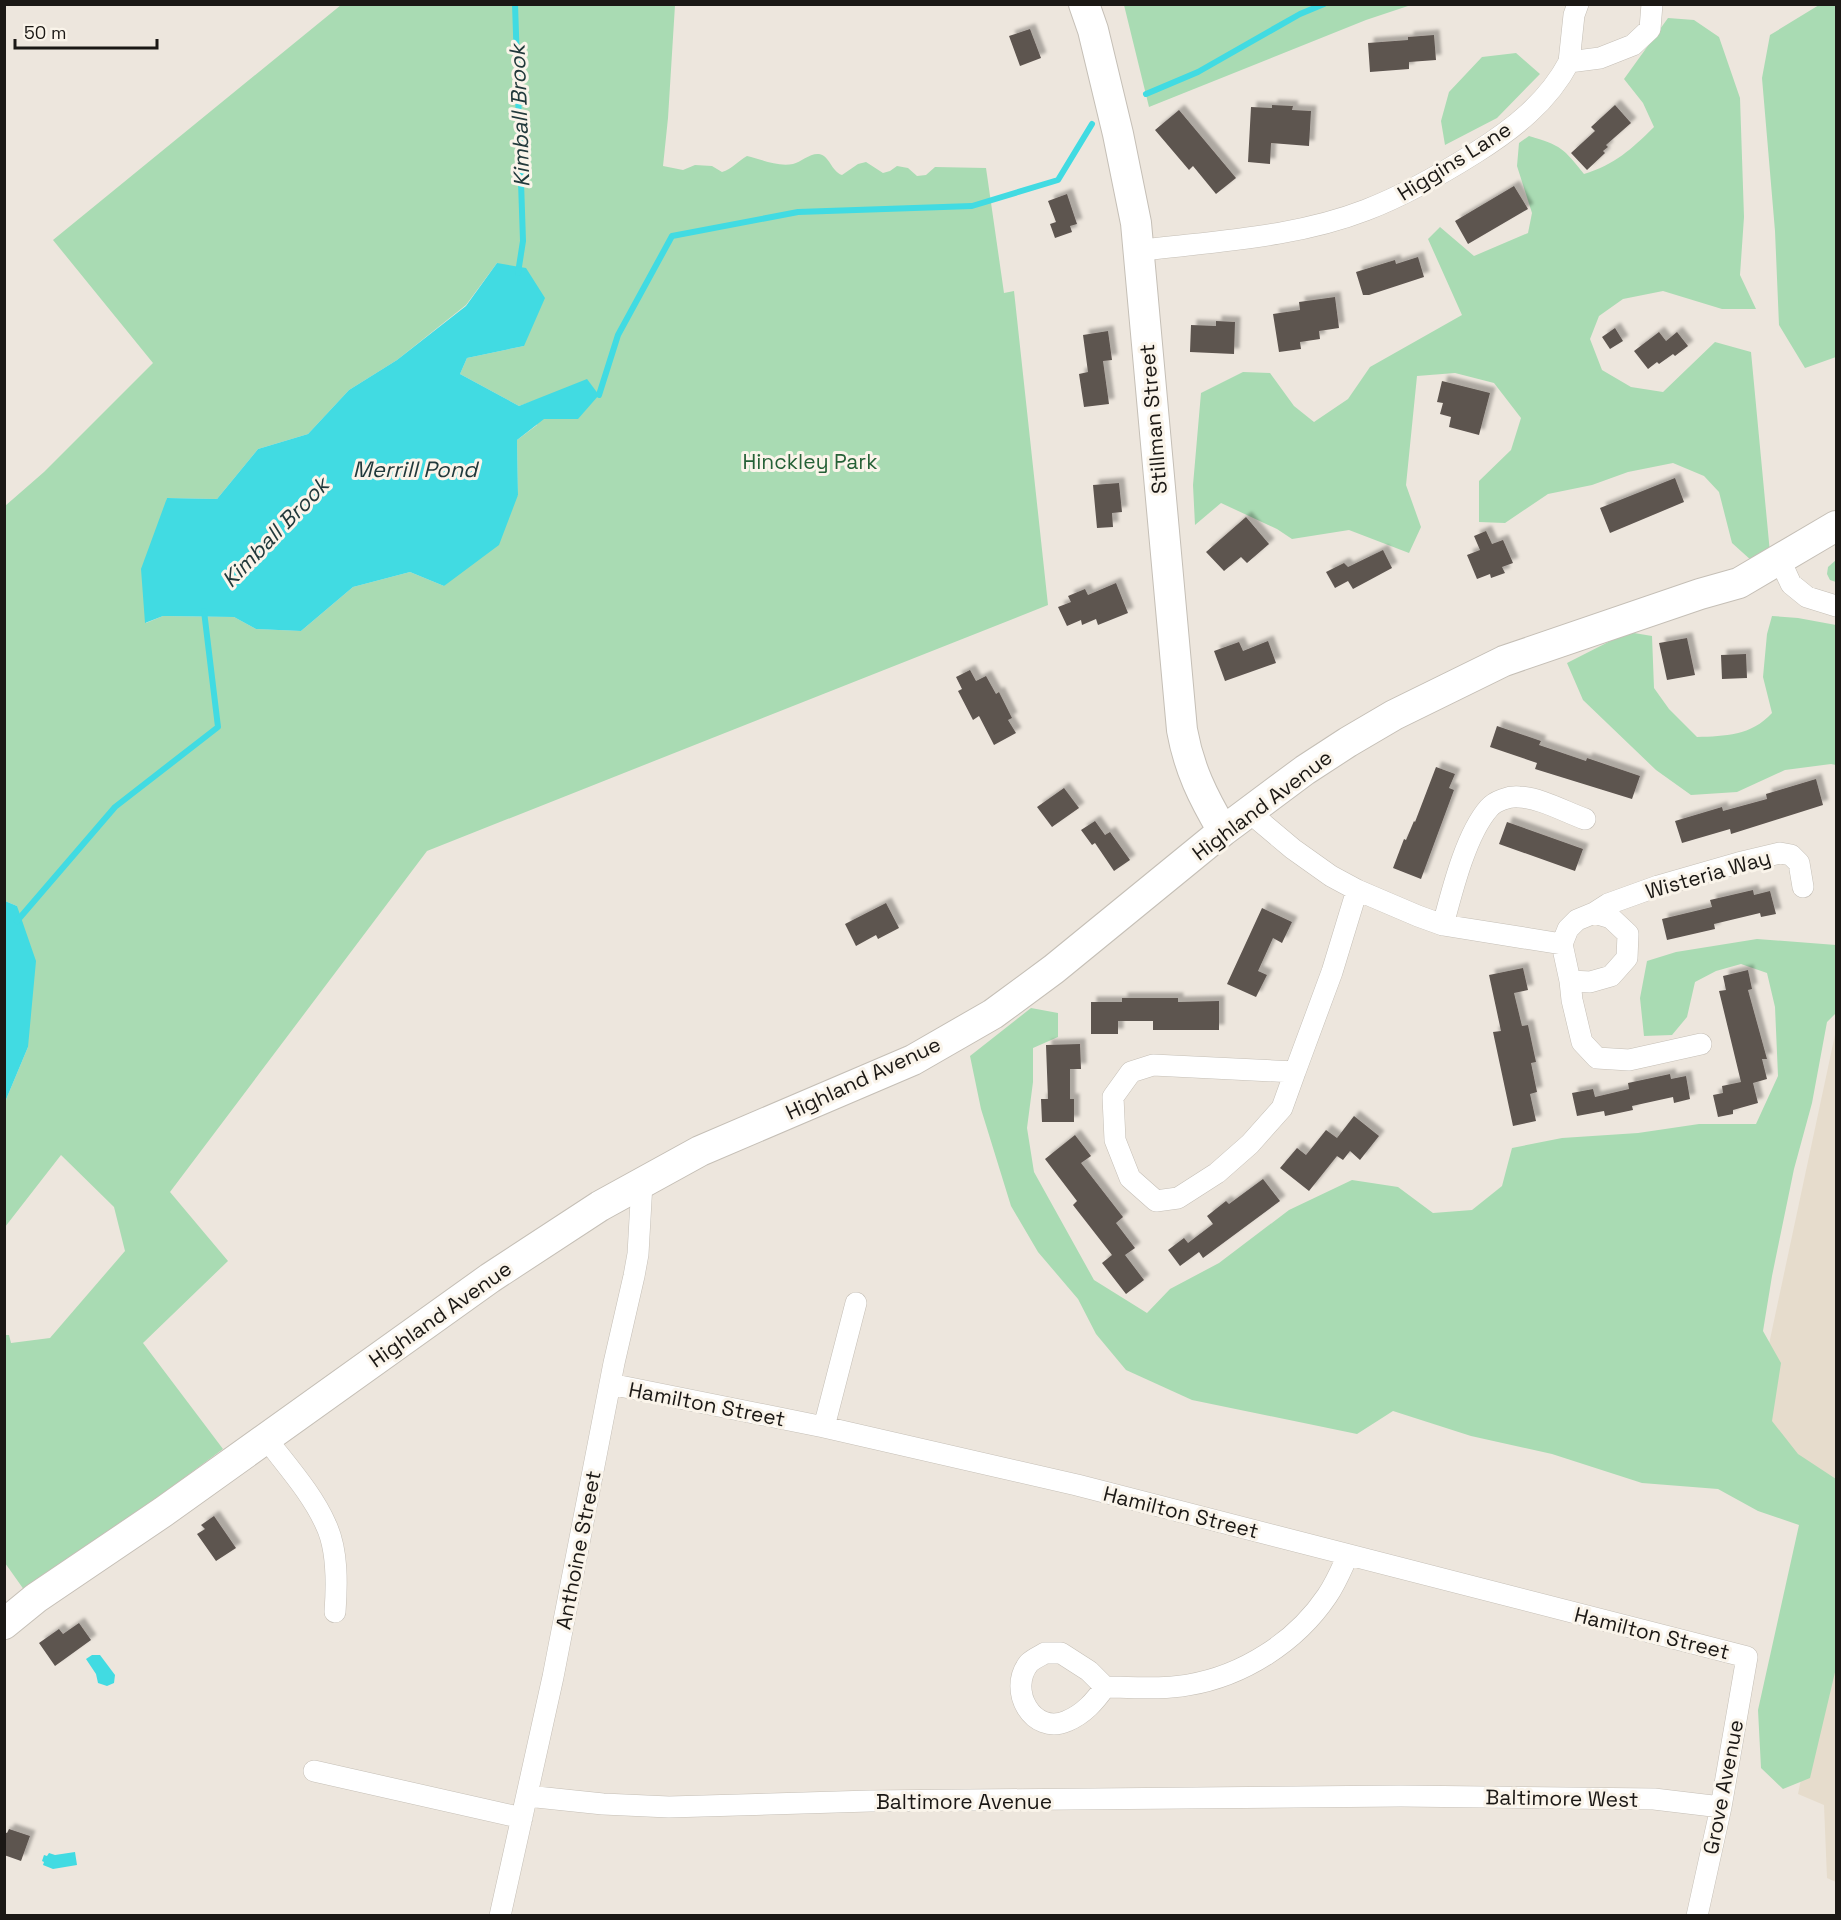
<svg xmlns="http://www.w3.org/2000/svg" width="1841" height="1920" font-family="'Space Grotesk',sans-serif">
<defs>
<filter id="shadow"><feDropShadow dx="5.5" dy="-5.5" stdDeviation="1.5" flood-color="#0004"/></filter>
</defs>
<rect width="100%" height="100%" fill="#ede6dd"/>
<path fill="#e6dccc" d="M1836,1030v468l-96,-18z
M1836,1604v278l-9,-4 -3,-73 -26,-11z"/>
<path fill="#a9dbb3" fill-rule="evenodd" d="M341,5h334l-7,113 -5,48 20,4 12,-5 17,1 10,6c10,-3 16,-11 25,-16 14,3 30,11 46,8 8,-2 17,-11 26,-10 11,2 12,17 23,21l16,-11 8,-2 17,11 7,-2 7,-5 11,2 9,8 9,-1 9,-8 51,1 18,125 10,-2 34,314 -621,246 -257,341 58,69 -85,82 80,106 -196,145 -22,-31v-228h4l2,8 39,-5 75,-87 -11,-44 -53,-52 -56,72v-125l23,-55 -11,-141 -12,-5v-395l39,-34 109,-109 -100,-123zM497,263l27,83 -57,12 -7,16 59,32 20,-7 -2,26 -20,15 1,55 -74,91 -34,-14 -57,15 -52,44 -45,-2 -22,-12 -71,-1 -17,7 21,-125 50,1 41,-50 50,-15 41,-44 48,-30 69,-55z
M1124,5v-1l287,1 -45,15 -217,87z
M1819,5h17v352l-31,11 -26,-43 -4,-94 -13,-153 8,-43z
M1668,18l26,2 25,17 21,61 4,119 -4,58 16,34h-34l-59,-18 -40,8 -24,17 -9,23 12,31 29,17 32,5 52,-50 36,10 19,201 -18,8 -20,-18 -13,-51 -15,-16 -31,-13 -45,9 -36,13 -44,9 -43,29 -26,-1v-41l32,-31 10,-32 -27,-35 -39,-10 -38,3 -11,109 15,42 -12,26 -60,-23 -57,9 -15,-10 -56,-26 -26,22 -2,-40 8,-92 42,-21 27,1 24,33 20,16 34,-23 22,-32 92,-52 -34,-76 12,-12 34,29 54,-23 4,-20 -15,-47 2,-23 10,-7c32,9 35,13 55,38 30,-9 48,-25 70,-47l-11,-24 -19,-24z
M1516,53l24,21 -43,44 -52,27 -4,-24 8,-29 33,-35z
M1836,560v22l-6,-2 -3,-6 1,-7z
M1772,616l26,2 38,7v140l-5,-1 -46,6 -48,22 -46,3 -35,-25 -73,-70 -16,-37 61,-31 24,4 2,52 15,21 28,28c28,-1 54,-1 75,-24l-9,-36 4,-43z
M1757,939l79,6v68l-9,9 -15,81 -18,66 -22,107 -9,55 18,32 -9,58 26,33 38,25v189l-26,110 -27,11 -22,-21 -3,-58 41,-185 -41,-14 -40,-22 -76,-6 -90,-29 -81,-18 -78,-25 -36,23 -165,-34 -66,-30 -30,-36 -18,-35 -40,-47 -27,-46 -30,-97 -11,-53 61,-48 27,5v24l-25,11v34l-6,46 7,44 60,108 53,33 23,-24 49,-26 70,-53 63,-30 46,7 35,26 39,-3 30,-24 10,-38 50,-10 76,-5 61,-9h57l22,-48 -3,-69 -8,-34 -26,-9 -25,7 -21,11 -8,35 -15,18 -28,1 -4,-38 7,-37 29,-9z"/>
<path fill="#41dbe2" d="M497,263l29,5 19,30 -21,48 -57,12 -7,16 59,32 68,-27 12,16 -21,24h-34l-27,21 1,55 -19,50 -55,41 -34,-14 -57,15 -52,44 -45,-2 -22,-12 -71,-1 -18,7 -4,-54 26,-71 50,1 41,-50 50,-15 41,-44 48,-30 69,-54z
M5,901l12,5 19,55 -8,86 -23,55z
M92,1655h8l15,20 -1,8 -7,3 -9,-3 -2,-9 -10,-15z
M75,1852l2,13 -24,4 -10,-4 1,-3 -2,-1 2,-6 3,1 2,-3 6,2z"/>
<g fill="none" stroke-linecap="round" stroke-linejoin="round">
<path stroke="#41dbe2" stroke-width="6" d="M515,4l8,237 -5,32
M1146,94l52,-22 102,-58 24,-10
M599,395l19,-60 54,-99 126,-24 174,-6 86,-26 34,-56
M17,921l98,-114 103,-80 -14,-116"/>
</g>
<path fill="#5d544f" filter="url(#shadow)" d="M1030,29l11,29 -21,8 -11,-30z
M1434,35l2,25 -27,2v7l-39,3 -2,-29 40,-3v-3z
M1272,105l21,1 -1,4 19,1 -2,35 -38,-3 -1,21 -22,-2 3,-55 21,1z
M1615,105l16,18 -25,22 2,2 -5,4 2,2 -18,17 -16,-17 24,-22 -4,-4z
M1179,110l57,68 -20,16 -23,-28 -4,4 -34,-40z
M1514,186l14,23 -60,35 -13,-23z
M1067,194l10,30 -7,2 2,6 -17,6 -5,-14 6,-2 -8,-21z
M1418,257l6,20 -55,18h-6l-7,-23 39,-12 1,4z
M1335,297l4,31 -20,3 1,8 -20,3 1,7 -22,3 -6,-38 27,-4 -1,-8z
M1216,321l19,1 -1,32 -44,-2 1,-27 25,1z
M1615,328l8,13 -13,8 -8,-12z
M1108,331l4,29 -9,1 6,43 -25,3 -5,-33 9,-2 -5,-37z
M1659,332l7,9 11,-9 11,14 -13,10 -2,-2 -14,10 -2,-2 -9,7 -14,-18z
M1442,381l48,12 -11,42 -30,-8 2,-10 -11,-3 3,-11 -6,-1z
M1675,478l9,24 -74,31 -10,-25z
M1119,483l3,29 -10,1 1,14 -16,1 -4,-43z
M1246,517l23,27 -22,19 -6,-6 -17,14 -18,-19z
M1486,531l6,13 11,-4 10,23 -11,4 3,6 -14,5 -1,-4 -13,5 -10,-24 13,-5 -6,-14z
M1383,550l9,18 -39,21 -5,-8 -13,7 -9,-16 18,-9 4,4z
M1116,583l12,30 -30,12 -2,-6 -14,6 -1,-5 -14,6 -9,-19 13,-5 -3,-6 17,-7 3,6z
M1687,638l8,37 -28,5 -8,-37z
M1268,641l8,22 -51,18 -11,-30 25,-9 4,9z
M1746,654l1,24 -25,1 -1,-24z
M970,670l6,11 10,-5 10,18 3,-2 13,26 -4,2 8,13 -22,12 -15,-29 -6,4 -15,-29 4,-2 -6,-12z
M1497,726l44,15 -2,4 47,16 1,-3 53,18 -8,23 -97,-30 2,-6 -47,-16z
M1436,767l19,7 -6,14 5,2 -33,89 -28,-11 11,-29 2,1 8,-19 1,1z
M1816,779l7,26 -92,29 -1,-5 -48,14 -7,-22 47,-14 1,4 44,-12 -1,-5z
M1064,788l15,20 -27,19 -15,-20z
M1095,821l10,14 5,-3 20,28 -16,11 -19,-28 -3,2 -11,-15z
M1507,822l76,27 -8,22 -76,-27z
M1753,890l1,5 16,-4 6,23 -15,3 -1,-4 -46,11 1,5 -48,11 -5,-21 50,-12 -2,-7z
M886,903l13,25 -21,11 -2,-4 -20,11 -11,-22z
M1262,908l30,14 -10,21 -9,-5 -15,33 9,4 -11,22 -29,-13z
M1523,968l5,22 -14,3 8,33 6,-1 8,37 -5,1 6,29 -7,2 6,27 -23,5 -20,-94 8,-1 -12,-56z
M1748,970l4,19 -4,1 19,69h-5l5,20 -14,4 5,20 -25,7v4l-15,3 -5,-22 10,-2 -1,-7 19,-4 -22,-91 7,-1 -3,-14z
M1122,998h56v4l41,-1v29h-66v-9h-35v13h-27v-32h31z
M1080,1044l1,25h-11v30h4v23h-32l-1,-23h7l-2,-54z
M1670,1074l1,5 15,-3 4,23 -16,4 -1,-6 -41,9 1,4 -28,6 -1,-5 -27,5 -5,-23 21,-4 2,8 34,-8 -1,-6z
M1354,1116l25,20 -19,24 -10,-9 -7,9 -6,-4 -28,35 -29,-23 17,-20 9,7 20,-25 11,8z
M1075,1135l16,21 -10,7 42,54 -7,6 19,25 -10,7 19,25 -18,14 -24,-31 10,-8 -39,-50 4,-4 -32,-42z
M1263,1179l17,22 -77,57 -4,-6 -19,14 -12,-16 16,-12 4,5 25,-19 -6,-8 19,-15 3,3z
M214,1516l22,32 -20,13 -19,-27 8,-5 -4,-4z
M79,1623l12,17 -36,26 -16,-23 20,-14 4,5z
M9,1829l21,7 -9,25 -17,-6v-23l3,1z"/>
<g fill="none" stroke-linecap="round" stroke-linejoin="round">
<defs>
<path id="street" d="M1578,4l-4,11 -5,47 31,-4 33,-13 17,-16 2,-25
M1137,251c77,-10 157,-13 229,-41 39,-15 74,-35 109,-57 38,-24 73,-51 94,-91
M1780,560l11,24 16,13 29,9
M1249,812l44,37 38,27 26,14 61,26 25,9 119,19
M1594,913l17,5 17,16 -1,24 -16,18 -21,6 -20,-1 -8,-37 6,-15 9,-9 17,-7 14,-9 50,-18 80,-23 42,-10 11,2 8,8 4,24
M1443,925c9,-34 23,-91 46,-117 6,-7 20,-12 30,-11 22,1 46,15 66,22
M1570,981l2,19 10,42 15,16 32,2 72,-16
M1295,1072l-13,36 -32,36 -33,29 -39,25 -22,3 -26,-23 -15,-38 -2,-43 18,-25 22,-7 142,7 37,-100 25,-82
M610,1384l214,43 253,58 670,172 -26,150 -24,109
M824,1427l32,-124
M265,1437c21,28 47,56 61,88 12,25 11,60 9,87
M1045,1653h16l28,18 16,16c-10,14 -21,27 -38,34 -34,15 -60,-31 -38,-58 4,-4 11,-7 16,-10z
M1105,1687c27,0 56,3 83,-2 55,-9 108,-43 139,-89 9,-13 15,-28 21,-41
M314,1771l208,47
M527,1796l76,8 66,3 201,-6 531,-5 253,3 67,8
M500,1916l53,-239 61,-314 20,-87 4,-22 4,-71"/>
<path id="secondary" d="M1084,4l9,26 25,104 18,89 46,507c7,39 21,67 41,101
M4,1624l32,-26 127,-86 327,-234 110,-72 100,-55 213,-91 80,-46 61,-45 169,-138 82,-61 43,-28 46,-27 110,-54 196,-67 39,-11 97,-57"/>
</defs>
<use href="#street" stroke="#c5bfb6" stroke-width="22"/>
<use href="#secondary" stroke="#c5bfb6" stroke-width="32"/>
<use href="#street" stroke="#fff" stroke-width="21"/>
<use href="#secondary" stroke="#fff" stroke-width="30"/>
</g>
<g text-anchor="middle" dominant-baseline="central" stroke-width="6" stroke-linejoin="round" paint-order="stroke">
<g font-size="21" fill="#1b1815" stroke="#faf4ea">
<text transform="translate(1454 161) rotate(-32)">Higgins Lane</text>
<text transform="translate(1153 419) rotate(-95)">Stillman Street</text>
<text transform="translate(1262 805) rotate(-37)">Highland Avenue</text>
<text transform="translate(1708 874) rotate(-16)">Wisteria Way</text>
<text transform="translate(863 1078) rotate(-25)">Highland Avenue</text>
<text transform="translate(440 1314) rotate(-35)">Highland Avenue</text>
<text transform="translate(707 1404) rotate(11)">Hamilton Street</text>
<text transform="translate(1181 1512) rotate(14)">Hamilton Street</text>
<text transform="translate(578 1550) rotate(-79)">Anthoine Street</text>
<text transform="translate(1652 1633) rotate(14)">Hamilton Street</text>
<text transform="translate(1723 1787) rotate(-79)">Grove Avenue</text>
<text transform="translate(1562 1798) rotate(1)">Baltimore West</text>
<text x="964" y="1801">Baltimore Avenue</text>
</g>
<g font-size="21" fill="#266137" stroke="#faf4ea">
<text x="810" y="461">Hinckley Park</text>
</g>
<g font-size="22" font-style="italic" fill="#21393b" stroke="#faf4ea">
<text transform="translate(519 116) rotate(-92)">Kimball Brook</text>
<text x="415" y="469">Merrill Pond</text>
<text transform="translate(275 532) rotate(-46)">Kimball Brook</text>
</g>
</g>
<rect width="1841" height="1920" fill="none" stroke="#1b1815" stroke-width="12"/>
<path d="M15 39v9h142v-9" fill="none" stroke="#1b1815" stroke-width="3"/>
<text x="24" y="39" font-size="18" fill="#1b1815" stroke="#faf4ea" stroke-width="4.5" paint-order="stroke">50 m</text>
</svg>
